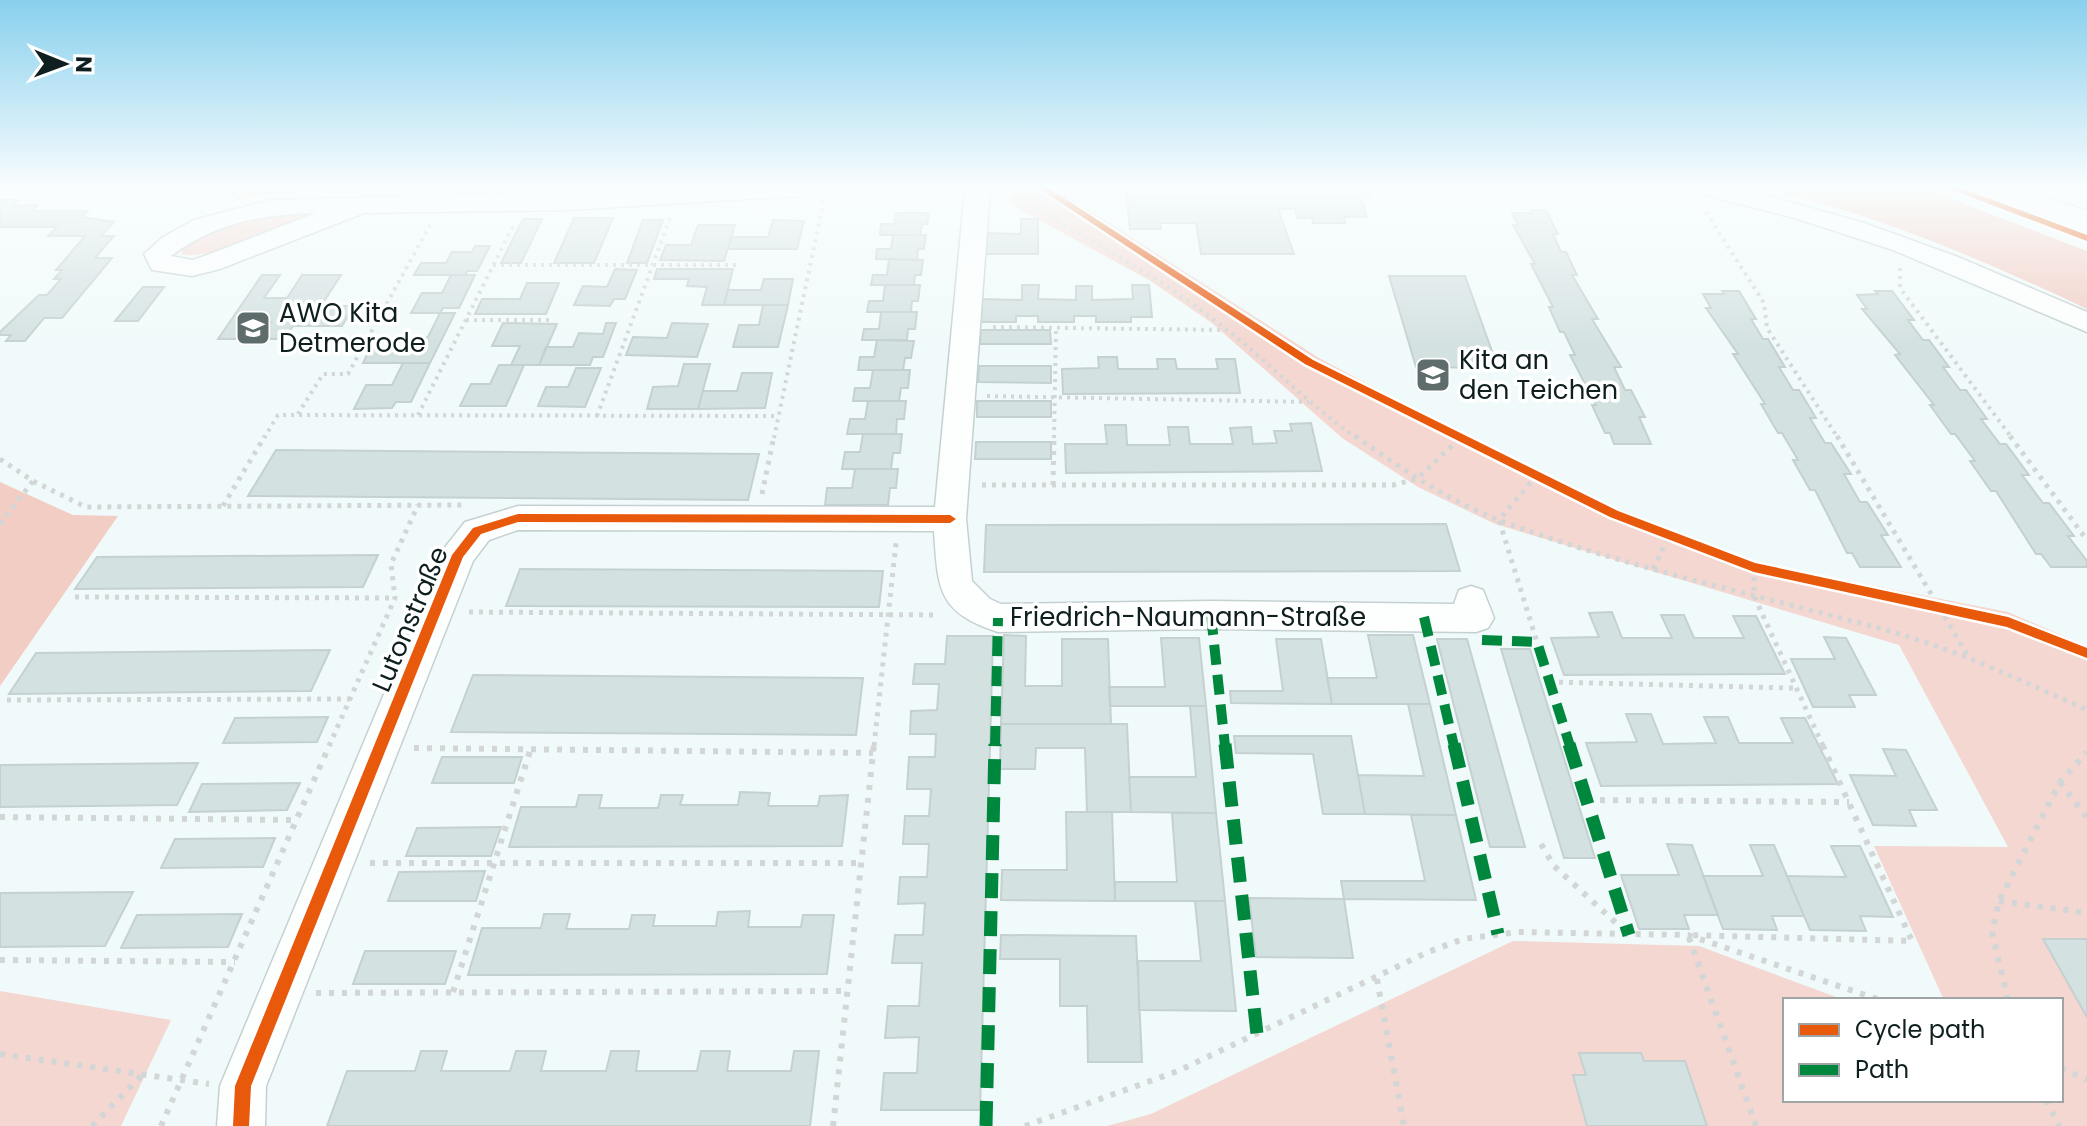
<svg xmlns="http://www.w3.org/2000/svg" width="2087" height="1126" font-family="Poppins,sans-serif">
<rect width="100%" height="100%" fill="#f1fafa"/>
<path fill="#f3d7d0" d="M226,189h167l-125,5 -31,6z
M1014,189h42l263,169 138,74 160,76 141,55 250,49 79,34v480h-380l-22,-65h-41l-3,-8h-61l6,22 -13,1 14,50h-480l44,-12 362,-173 186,5 145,54h-59v100h276v-100h-117l-70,-154 134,1 -109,-202 -404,-121 -77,-37 -76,-49 -130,-115 -63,-43 -141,-77z
M313,213c-11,14 -112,49 -132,41 12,-35 101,-40 132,-41z
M0,991l171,29 -50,106h-121z"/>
<path fill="#f2cdc4" d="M1765,189h160l162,62v58c-104,-49 -210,-95 -322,-120z
M0,482l73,33 45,1 -118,170z"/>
<path fill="#d4e1e1" stroke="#c4d1d0" stroke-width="2" d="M1126,189h242l3,8h-10l6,20h-23l1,6h-32l-1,-5h-15l-2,-9h-17l16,45h-93l-5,-31h-36l1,6h-31z
M0,200h18l-5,6 25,-1 -6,6h56l-6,6 32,5 -13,14h13l-19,22h17l-50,60h-18l-19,23h-19l5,-6h-11v-3l39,-37h8l14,-16h-7l8,-9h-6l29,-34h-37l9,-9h-57z
M1531,210h15l12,24h-5l8,18h5l11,23h-5l26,44h-6l29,48h-7l11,23h6l14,27h-6l12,27h-37l-4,-11h-5l-13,-28h4l-26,-50h5l-11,-23h-4l-11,-25h4l-22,-43h4l-22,-39h5l-6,-12h20z
M896,213h33l-2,11h-5l-2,11h-40l1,-11h13z
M574,218h39l-19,45h-40z
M523,219h19l-21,44h-20z
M1021,219h17v35h-52l1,-21 34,1z
M643,220h20l-16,43h-20z
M773,220l31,1 -7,28h-69l3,-12h37z
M698,225h37l-11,36 -64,-1 6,-15h25z
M893,235h33l-2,14h-6l-1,11 -41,-1 1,-10h14z
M475,246h15l-13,25h-10l-2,4h-51l7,-12h25l6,-11h20z
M889,259l34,1 -2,15h-6l-1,10h-43l2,-10h14z
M615,269l22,1 -12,29h-11l-4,7 -36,-1 9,-19 24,1z
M657,269h76l-9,36h-22l5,-18 -20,-1 2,-7h-35z
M262,275h18l-16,23h23l15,-23h39l-20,31h33l-12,20h-49l-9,13h-25l12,-17h-22l-12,17h-19z
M451,275h24l-16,33h-16l-3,5h-29l11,-20h20z
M1389,276h76l33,92 -82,-1z
M764,279h29l-5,26h-64l4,-15h33z
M527,283h32l-13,31h-71l7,-15h38z
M885,285h35l-2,16h-6l-1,11h-44l2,-11h14z
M1022,285h17l-1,14 38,1v-14h16v14l41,-1 -1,-14h17l3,32h-21v5h-35v-6h-22v6h-36v-6h-22v6h-35l1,-23 40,1z
M143,287h21l-26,34h-23z
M1722,291h17l17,28h-5l12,20h5l17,28h-6l14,23h6l17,28h-6l15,25h6l20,31h-7l16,28h7l21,33h-7l20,32h-41l-8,-14h-5l-32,-63h-5l-17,-30h5l-16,-27h-4l-17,-29h4l-32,-50h5l-32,-46h5l-8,-14h21z
M1875,291h17l22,29h-6l15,20h6l20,27h-6l17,23h6l21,29h-6l19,25h6l23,31h-7l21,28h6l25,33h-6l19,25v6h-36l-10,-13h-5l-40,-63h-5l-21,-30h5l-20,-27h-4l-21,-29h4l-39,-50 5,-1 -38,-45h5l-10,-14 21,-1z
M763,305h25l-10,42h-45l6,-22h20z
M881,312h36l-2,17h-7l-1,11h-45l2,-11h15z
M440,313h15l-25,50h-67l7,-14h31l6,-11 21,-1z
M503,323l54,1 -18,41h-28l9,-19h-28z
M606,323h10l-13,34h-10l-3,8h-51l7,-18h27l6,-14 24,1z
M672,323l36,1 -11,33 -71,-2 7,-18 34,1z
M981,330h69l1,14h-71z
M877,340l37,1 -3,17h-6l-2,12h-45l2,-13h14z
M1098,357h19l1,12h40l-1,-10h18l2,10h41l-2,-10h19l5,34 -177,1 -1,-25 37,-1z
M403,363h27l-19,39h-15l-4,6 -38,1 12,-24h26z
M684,364h26l-12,45h-51l6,-22 25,-1z
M499,365h25l-18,41h-46l11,-22h19z
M979,366h72v17l-73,-1z
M576,368h25l-16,39 -47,-1 8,-19h22z
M873,370h37l-2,18h-7l-2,13h-46l2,-13h15z
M742,373h30l-7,35 -67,1 5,-18h34z
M868,401h38l-2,18h-7l-1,15h-49l3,-15h15z
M977,401h74v16h-74z
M1311,423l11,48 -256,2 -1,-29h42l-2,-19h21l1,20h43l-2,-18h20l2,17h43l-3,-16 21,-1 2,17 24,-1 -3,-12h18l-2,-7z
M863,434h39l-2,19h-7l-2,16h-49l3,-17h15z
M976,442h75v17h-76z
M276,450l483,4 -11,46 -500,-4z
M855,469h43l-2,19h-6l-2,17h-63l2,-17h25z
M1446,524l14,47 -476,1 2,-47z
M378,555l-15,32 -288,2 22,-32z
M520,569l363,2 -4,36 -373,-1z
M1612,612l10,26h50l-11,-23h23l10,23h50l-11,-22h23l29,58 -221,1 -13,-37 48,-1 -10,-24z
M1004,635l22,1 -1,50h37v-47h46l3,85h-110z
M1368,635h45l17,69h-98l-5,-26h50z
M947,636h46l-13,474h-99l3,-37h33l2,-36 -34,1 3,-32h31l3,-43h-30l3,-28h28l2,-32 -27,1 2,-27h27l2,-33h-26l2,-28h24l2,-27h-24l2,-32h26l1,-23h-26l1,-23 26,-1 2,-26h-26l2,-20h30z
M1824,637l22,1 30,57h-27l6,12h-42l-22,-48h44z
M1161,638h38l7,68h-96l-1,-19h56z
M1276,639h45l11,65 -101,-1 -1,-12h53z
M1437,639h30l58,208h-35z
M1501,649h29l65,209h-31z
M330,650l-19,41 -302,3 27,-41z
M473,675l390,3 -7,57 -405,-3z
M1408,704h22l26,111 -91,-1 -7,-39 66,1z
M1190,706h16l10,107 -85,-1 -2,-35h67z
M1626,714h25l12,30 53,-1 -12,-26h24l11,26h54l-12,-25h24l33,66 -237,2 -15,-43 51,-1z
M328,717l-11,25 -94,1 12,-25z
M1001,724h126l4,88h-44l-2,-64h-49l-1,21h-35z
M1234,736h117l14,78h-42l-10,-60 -77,-1z
M1883,749l23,1 31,60h-28l7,16 -43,-1 -23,-50 46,1z
M442,757h80l-8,26h-82z
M198,763l-21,42 -177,2v-42z
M300,783l-13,27 -98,2 13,-28z
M740,792l30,1 -2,13h50l2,-10 28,-1 -6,51 -333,1 12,-40h55l3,-12h23l-3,13h59l3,-13h22l-3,10h58z
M1066,812h46l3,89 -114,-1 1,-30h65z
M1172,813h44l9,88h-110v-19h62z
M1411,815h45l20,85 -132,-1 -3,-18h84z
M501,827l-10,29h-85l11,-28z
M275,838l-12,29 -102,1 14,-29z
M1667,844l25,1 26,70h-34l5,14h-50l-18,-54h58z
M1750,845h24l30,71h-32l5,14 -54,-1 -20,-53h60z
M1831,846h29l33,71 -33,-1 6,15 -56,-1 -23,-54 59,1z
M485,871l-9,30h-88l11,-29z
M133,892l-28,54 -105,1v-54z
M1249,898l95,1 9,59 -97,-1z
M1195,901h30l11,110 -97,-1 -1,-49h63z
M750,911l-2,16h53l2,-12h31l-7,59 -359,1 14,-47h59l3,-14h26l-4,15h63l3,-14h23l-2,11h63l2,-14z
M242,914l-14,33 -107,1 16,-33z
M1001,935l135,1 6,126h-54l-1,-56h-27v-47h-60z
M2043,939h44v78z
M365,951h91l-11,33h-92z
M421,1051h26l-6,20h69l6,-20h30l-5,20h65l5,-20h28l-3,20h61l4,-20h29l-3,20h64l3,-20h25l-9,75h-483l20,-55h68z
M1579,1053h62l3,8h41l22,65h-120l-14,-51h13z"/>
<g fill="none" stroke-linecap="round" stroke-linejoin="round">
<defs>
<path id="street" d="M662,189h149l-12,7 -231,14 -204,3 -144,56 -28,7 -40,-6 -8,-16 19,-17 31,-17 77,-20zM316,213l-114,44 -10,3 -21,-4c44,-33 92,-42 145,-43z
M965,189h25l-24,330 6,62 18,18 11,5 210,-3 243,3 5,-14 12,-4 12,4 11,28 -6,10 -12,4 -265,-3 -213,3c-61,-20 -60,-43 -64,-101l-416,-1 -29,10 -16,21 -207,525 -1,40h-48l3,-40 226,-540 19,-24 53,-16 417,1z
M1698,189h45l121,34 94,34 129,55v20l-194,-82 -95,-31 -97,-25z"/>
<path id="highway" d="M1977,189h48l62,22v21l-105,-36z"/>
</defs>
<use href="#street" stroke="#c5d1d1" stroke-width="3"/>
<use href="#highway" stroke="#c5d1d1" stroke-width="3"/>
<path stroke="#d3d6d6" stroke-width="4" stroke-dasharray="3 5" stroke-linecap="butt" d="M196,189l22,3 7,6
M1013,189l6,11c71,40 143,78 207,129 45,35 84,77 131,109
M1706,212l58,91 3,25 71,110
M493,265h248
M1900,268v20l112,150
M466,320h86
M993,327l234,3
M987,396l322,6
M298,414l25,-40h25l82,-149
M418,415l95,-189
M597,416l73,-198
M264,438l14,-23 500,1
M774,438l51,-244
M1054,438l2,-111"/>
<path stroke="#d3d6d6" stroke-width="5" stroke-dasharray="4 6" stroke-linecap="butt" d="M1355,436c46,32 93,65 146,85 128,48 264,75 395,112 66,19 128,49 191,77
M1837,436l131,220
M2010,436l77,104
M0,459l33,22 53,26 376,-2
M1537,475l-38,45 38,122
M982,485h411l24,-6 42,-40
M1053,485l1,-49
M762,494l12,-58
M223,506l42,-70
M0,524l33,-43
M1754,567v29l69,150
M1653,569l16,-33
M75,597l320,1
M469,612l470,3
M1549,682l245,6
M7,700l343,-1
M329,746l66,-148 -4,-34 27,-59
M874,746l22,-203"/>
<path stroke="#d3d6d6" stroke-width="6" stroke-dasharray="5 8" stroke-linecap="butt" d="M414,748l459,5
M2060,782l27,36
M1587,800l262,2
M0,817l296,3
M1541,844l13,22 74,68
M370,863h491
M1999,901l88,12
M0,960l235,2
M1377,979l27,147
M453,992l78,-244
M316,993l531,-2
M2008,1000l-16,-68 7,-31 61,-119 27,-30
M0,1054l209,30
M2061,1068l26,12
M2046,1100l13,26
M92,1126l49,-50
M161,1126l169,-382
M833,1126l41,-382
M1025,1126l153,-55 250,-119 35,-13 55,-7 170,3 192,65
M1756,1126l-68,-191 224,6 -90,-197"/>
<use href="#street" fill="#fdfefe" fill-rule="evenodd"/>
<use href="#highway" fill="#fdfefe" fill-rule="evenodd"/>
<path stroke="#00873e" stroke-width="10" stroke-dasharray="20 10" stroke-linecap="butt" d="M1211,615l14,131
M1424,617l30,129
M1482,640l55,2 33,104
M995,746l3,-128"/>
<path stroke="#00873e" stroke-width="13" stroke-dasharray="25 13" stroke-linecap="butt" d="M1225,744l32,290
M1454,744l44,190
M1569,744l60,191
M986,1126l9,-382"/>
<defs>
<path id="cycleway" d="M1040,189h10l263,171 305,151 137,52 253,54 79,31v10l-80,-31 -253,-55 -144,-55 -305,-153z
M1950,189h13l124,46v6z
M518,514l432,1 6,4 -6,4 -432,-1 -37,12 -18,23 -212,529 -2,40h-16l2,-40 217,-531 21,-27z"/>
</defs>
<use href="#cycleway" stroke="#fff" stroke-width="5"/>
<use href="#cycleway" fill="#e8590c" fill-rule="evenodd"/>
</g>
<linearGradient id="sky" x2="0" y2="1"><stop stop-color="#89d0ee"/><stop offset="0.54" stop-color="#f9fdfd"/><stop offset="1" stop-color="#f9fdfd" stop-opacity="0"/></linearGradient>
<rect width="2087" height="347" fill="url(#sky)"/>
<defs>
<symbol id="school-square" viewBox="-11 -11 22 22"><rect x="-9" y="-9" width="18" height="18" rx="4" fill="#5e6c6c" stroke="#fff"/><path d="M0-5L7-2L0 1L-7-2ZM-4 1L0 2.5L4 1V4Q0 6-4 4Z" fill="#fff"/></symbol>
</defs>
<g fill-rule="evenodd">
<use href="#school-square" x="233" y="308" width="40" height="40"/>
<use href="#school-square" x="1413" y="355" width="40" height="40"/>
</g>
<g text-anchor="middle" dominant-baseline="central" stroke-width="7" stroke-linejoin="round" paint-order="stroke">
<g font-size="26" fill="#0f1f1f" stroke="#fff" text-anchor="start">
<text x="279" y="313">AWO Kita<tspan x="279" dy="30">Detmerode</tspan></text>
<text x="1459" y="360">Kita an<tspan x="1459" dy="30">den Teichen</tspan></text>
</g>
<g font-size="26" fill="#0f1f1f" stroke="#fff">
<text x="1188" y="617">Friedrich-Naumann-Straße</text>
<text transform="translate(410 619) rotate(-67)">Lutonstraße</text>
</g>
</g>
<rect x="1783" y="998" width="280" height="104" fill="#ffffff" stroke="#9fa5a5" stroke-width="2"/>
<rect x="1799" y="1024" width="40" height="12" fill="#e8590c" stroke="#9fa5a5" stroke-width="2"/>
<text x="1855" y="1038" font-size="24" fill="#0f1f1f">Cycle path</text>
<rect x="1799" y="1064" width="40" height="12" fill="#00873e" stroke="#9fa5a5" stroke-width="2"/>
<text x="1855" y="1078" font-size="24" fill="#0f1f1f">Path</text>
<g transform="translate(64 64) rotate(91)" stroke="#ffffff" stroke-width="6" paint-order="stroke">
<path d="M0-6L14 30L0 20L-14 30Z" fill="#0f1f1f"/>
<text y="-12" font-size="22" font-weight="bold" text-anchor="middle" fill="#0f1f1f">N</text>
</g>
</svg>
